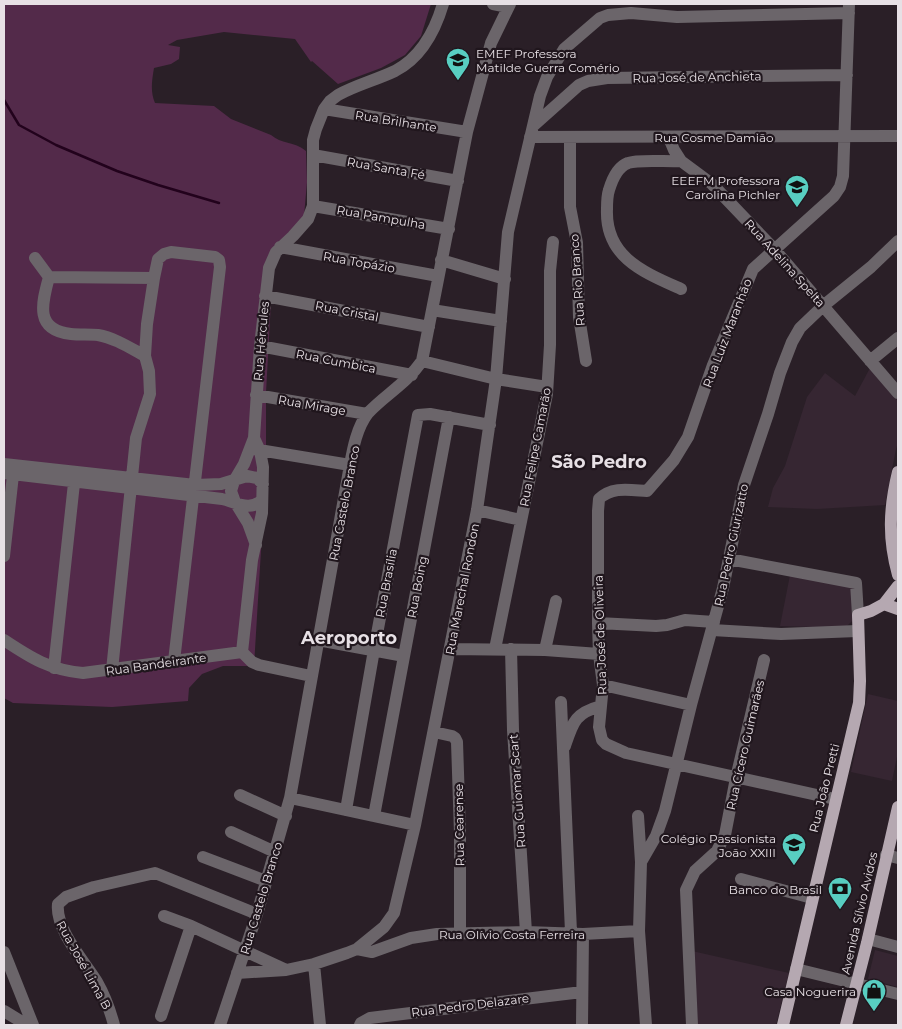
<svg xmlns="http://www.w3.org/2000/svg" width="902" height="1029" font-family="Montserrat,sans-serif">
<rect width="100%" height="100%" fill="#2a1f27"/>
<path fill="#362632" d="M870,368l28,33v42l-2,6 -11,56 -68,4 -49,-2 5,-19 12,-22 22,-69 18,-24 30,23z
M790,575l63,13 -1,33 -7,7 -65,-2z
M868,694l30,7v51l-6,29 -41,-9z
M875,950l23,6v31l-30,-8z
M692,951l97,22 -13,52h-82z"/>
<path fill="#532a4a" d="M4,4h427l-10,32 -16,19 -24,13 -43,16 -26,-23 -1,1 -16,-23 -71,-7 -47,8 -9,5 12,2 -1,12 -8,5 -17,4c-2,12 -4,24 1,35l59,3 17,13 40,16c10,9 23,6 35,16l1,31 -3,34 -31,48 -7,129v75l-12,198h-31l-21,8 -13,14 -1,13 -76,6 -99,-4 -9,-5z"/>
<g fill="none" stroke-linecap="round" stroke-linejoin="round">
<path stroke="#22021c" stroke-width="2.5" d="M4,100l15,25 37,20 61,26 41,14 61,18"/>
<path stroke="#6b656a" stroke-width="12" d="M493,4l15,3
M324,109l143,23
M533,126l46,-41 9,-4 19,-3 240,-3
M530,137l368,-1
M570,138v69l7,36 2,74 7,44
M669,138l5,12 7,11 31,23 63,66 123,143
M313,155l145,26
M313,206l136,23
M280,247l158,29
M35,258l14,19c-7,26 -15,53 22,57 9,1 18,0 27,1 17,3 32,13 47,21
M441,260l64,19
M49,277l105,1
M681,289c-38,-17 -76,-32 -74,-80 0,-7 0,-13 2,-19 3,-10 8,-23 19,-27 10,-4 41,-1 53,-2
M265,296l164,31
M432,310l69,11
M260,346l152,29
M422,361l74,18 51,8
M870,361l28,-23
M256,395l111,19
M253,449l97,16
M4,464l191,21 26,-1 26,-8 10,2 6,6
M4,473l218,26c14,3 28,13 40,1
M477,510l44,10
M256,545l-8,-22 -13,-21 -4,-11 3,-10 10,-17 10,-26 6,-92 9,-78 7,-16 17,-16 15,-17 5,-13v-66l3,-11 8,-20 6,-8 8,-6c18,-10 38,-15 57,-24 27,-14 40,-40 48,-67
M4,556l10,-90
M729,559l127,24 2,32
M598,623l58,3 11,-1 18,-5 29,2
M712,630l69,4 76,-3
M4,640c27,18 46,30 79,33l159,-21
M318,640l86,16
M451,649l94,1 54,4
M495,649l52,-255 3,-49v-74l3,-29
M511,649l2,81 13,202
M545,650l11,-49
M242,652l10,-92 10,-47 1,-46 -3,-16 -6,-13
M242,652l10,10 7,3 52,11
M54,668l21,-194
M112,670l24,-232 14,-44 -1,-23 -4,-15 2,-32 7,-46 4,-19 6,-5 7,-2 44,5 4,3 1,7 -46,394
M603,685l88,20
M561,702l10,230
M434,732l18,4 3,2 2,4 3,91v101
M565,746c8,-24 10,-33 36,-40
M240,795l46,21
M290,798l125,27
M835,799l-209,-46 -20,-9 -4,-4 -3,-13 4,-42 -4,-31 -1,-31v-112l1,-12c13,-13 31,-9 48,-8l27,-31 14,-23 25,-72 40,-96 81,-73 6,-9 3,-11 6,-172
M346,810l28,-160 44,-235 12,-1 60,11
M374,816l75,-399
M638,816l3,46
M231,832l44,20
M886,855l12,3
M203,857l63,24
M741,879l71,19
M164,916l27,10 93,43
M868,939l30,8
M357,949l15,3 39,-14 26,-4 89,-2 57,2 56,-3
M4,952l29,73
M314,964l6,61
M796,969l102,25
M237,973l49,-3 28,-6 33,-11 10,-4 27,-22 10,-14 21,-88 62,-315 19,-131 12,-147 32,-136 7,-19 17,-28 36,-31 8,-3 23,-2 46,4 172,-4
M4,1011l23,14
M161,1016l30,-90
M114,1025c-4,-15 -9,-29 -17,-43 -13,-21 -42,-53 -39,-78l8,-7 28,-10 61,-14 102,41
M220,1025l37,-111 33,-116 60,-333c3,-17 7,-38 18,-52 18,-19 38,-29 54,-52l45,-229 24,-89 19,-39
M360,1025l1,-2 9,-5 212,-26
M582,1025l1,-91
M646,1025l-7,-94 2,-69 15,-26 9,-25 26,-106 32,-117 21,-103 24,-71 12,-41 12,-31 8,-14 23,-22 48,-39 27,-26
M692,1025l-6,-135 9,-19 22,-20 8,-16 11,-57 28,-118"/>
<path stroke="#b5a8b1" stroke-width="12" d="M898,472c-9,37 -10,67 0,103
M884,604l14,-18
M783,1025l76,-322 1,-22 -2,-66 13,-4 13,-7 14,5
M846,1025l21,-82 31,-136"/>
</g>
<defs>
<symbol id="school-pin" viewBox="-11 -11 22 30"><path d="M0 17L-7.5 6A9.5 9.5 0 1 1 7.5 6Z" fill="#58cec1" stroke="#20161d"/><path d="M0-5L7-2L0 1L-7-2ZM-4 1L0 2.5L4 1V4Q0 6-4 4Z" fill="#111"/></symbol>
<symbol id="bank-pin" viewBox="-11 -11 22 30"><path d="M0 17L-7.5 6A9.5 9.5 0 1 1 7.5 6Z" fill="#58cec1" stroke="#20161d"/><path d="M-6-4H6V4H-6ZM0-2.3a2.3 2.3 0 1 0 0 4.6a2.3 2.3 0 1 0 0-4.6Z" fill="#111"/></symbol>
<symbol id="shop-pin" viewBox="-11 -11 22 30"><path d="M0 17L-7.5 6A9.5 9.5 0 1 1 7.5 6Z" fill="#58cec1" stroke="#20161d"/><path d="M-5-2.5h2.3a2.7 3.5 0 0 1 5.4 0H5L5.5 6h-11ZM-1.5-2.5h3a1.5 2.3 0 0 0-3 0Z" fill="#111"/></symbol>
</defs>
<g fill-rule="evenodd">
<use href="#school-pin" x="444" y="46" width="28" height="38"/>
<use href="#school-pin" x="783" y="173" width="28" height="38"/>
<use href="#school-pin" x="780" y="831" width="28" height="38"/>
<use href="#bank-pin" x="826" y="875" width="28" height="38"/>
<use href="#shop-pin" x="860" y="977" width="28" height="38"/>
</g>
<g text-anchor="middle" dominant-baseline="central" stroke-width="4.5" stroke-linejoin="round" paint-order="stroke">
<g font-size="12" fill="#e7e0e5" stroke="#20161d" text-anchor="end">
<text x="476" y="53" text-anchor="start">EMEF Professora<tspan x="476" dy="14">Matilde Guerra Comério</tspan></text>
<text x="780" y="180">EEEFM Professora<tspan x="780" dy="14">Carolina Pichler</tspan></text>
<text x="776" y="838">Colégio Passionista<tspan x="776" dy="14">João XXIII</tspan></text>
<text x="822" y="889">Banco do Brasil</text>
<text x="856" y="991">Casa Noguerira</text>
</g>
<g font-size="12" fill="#e7e0e5" stroke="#20161d">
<text transform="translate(697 77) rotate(-1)">Rua José de Anchieta</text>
<text transform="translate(396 121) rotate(9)">Rua Brilhante</text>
<text x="714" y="137">Rua Cosme Damião</text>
<text transform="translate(386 168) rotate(10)">Rua Santa Fé</text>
<text transform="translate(381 217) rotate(10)">Rua Pampulha</text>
<text transform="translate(359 262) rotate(10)">Rua Topázio</text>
<text transform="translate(785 263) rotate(48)">Rua Adelina Spelta</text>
<text transform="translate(577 280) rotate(-94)">Rua Rio Branco</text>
<text transform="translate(347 311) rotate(11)">Rua Cristal</text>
<text transform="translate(727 333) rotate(-69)">Rua Luiz Maranhão</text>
<text transform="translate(261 341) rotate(-85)">Rua Hércules</text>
<text transform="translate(336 361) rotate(11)">Rua Cumbica</text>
<text transform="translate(312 405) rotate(10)">Rua Mirage</text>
<text transform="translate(535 447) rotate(-79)">Rua Felipe Camarão</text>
<text transform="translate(344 503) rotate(-79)">Rua Castelo Branco</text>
<text transform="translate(731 545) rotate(-78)">Rua Pedro Giurizatto</text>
<text transform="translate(386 583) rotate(-79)">Rua Brasília</text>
<text transform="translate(417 587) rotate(-79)">Rua Boing</text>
<text transform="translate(462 589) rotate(-79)">Rua Marechal Rondon</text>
<text transform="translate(600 635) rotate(-92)">Rua José de Oliveira</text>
<text transform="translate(156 664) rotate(-8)">Rua Bandeirante</text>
<text transform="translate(745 745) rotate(-77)">Rua Cícero Guimarães</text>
<text transform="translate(824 788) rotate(-76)">Rua João Pretti</text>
<text transform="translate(517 791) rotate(-94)">Rua Guiomar Scart</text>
<text transform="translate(459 825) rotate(-91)">Rua Cearense</text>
<text transform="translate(261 898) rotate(-73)">Rua Castelo Branco</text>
<text transform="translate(859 913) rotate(-77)">Avenida Sílvio Avidos</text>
<text x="512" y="934">Rua Olívio Costa Ferreira</text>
<text transform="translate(84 965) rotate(61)">Rua José Lima B</text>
<text transform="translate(470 1005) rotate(-7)">Rua Pedro Delazare</text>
</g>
<g font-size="18" font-weight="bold" fill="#e7e0e5" stroke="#20161d">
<text x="599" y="462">São Pedro</text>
<text x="349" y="638">Aeroporto</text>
</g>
</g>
<rect width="902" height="1029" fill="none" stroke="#e7e0e5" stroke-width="10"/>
</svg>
